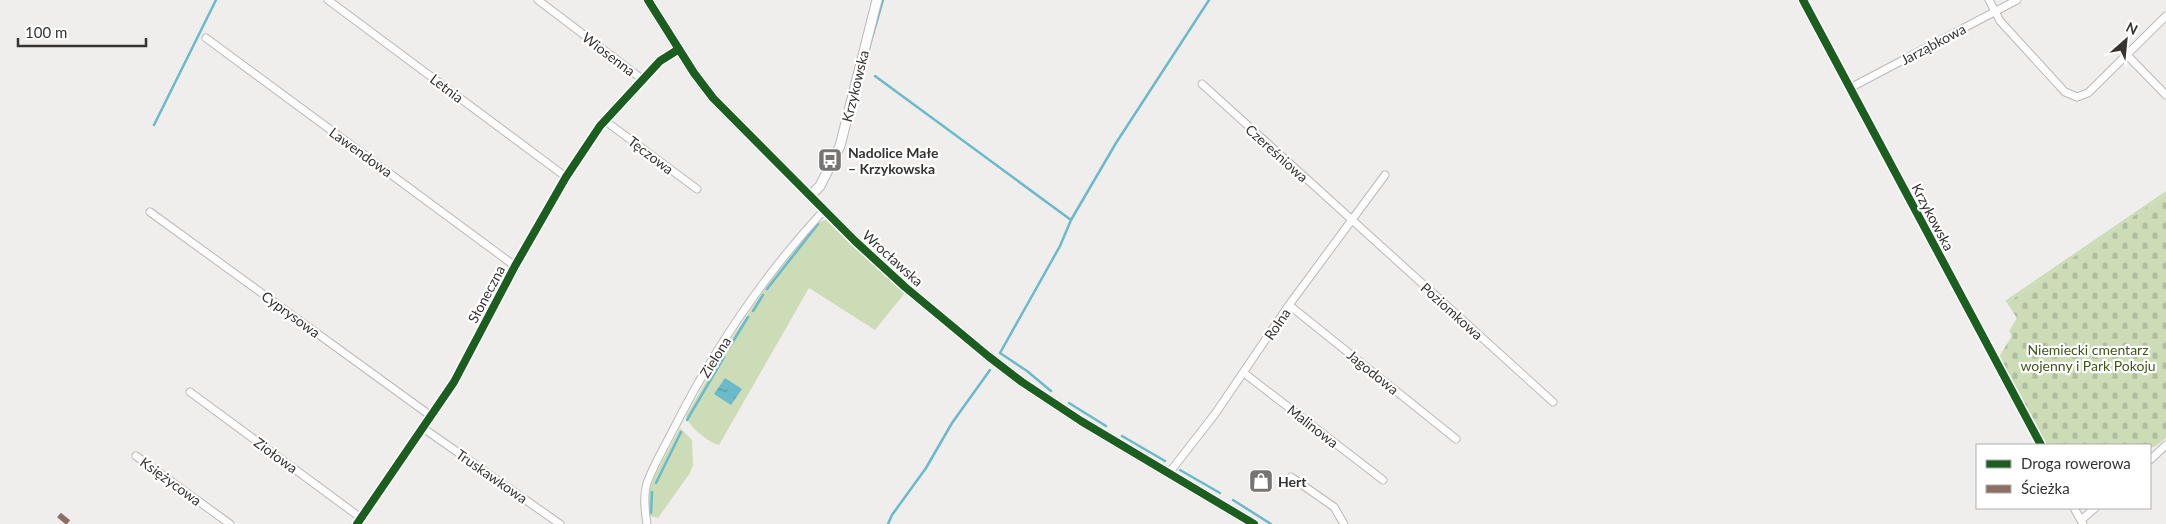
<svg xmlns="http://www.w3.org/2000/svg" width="2166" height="524" font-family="Lato,sans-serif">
<defs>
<pattern id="cemetery-stones" width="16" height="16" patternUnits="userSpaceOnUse" patternTransform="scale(1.25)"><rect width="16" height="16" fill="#ccdcb7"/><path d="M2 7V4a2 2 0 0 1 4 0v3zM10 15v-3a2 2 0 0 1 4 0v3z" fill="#b0bd9e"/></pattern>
<pattern id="water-ripples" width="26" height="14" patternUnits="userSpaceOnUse" patternTransform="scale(1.25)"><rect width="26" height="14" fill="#6abac9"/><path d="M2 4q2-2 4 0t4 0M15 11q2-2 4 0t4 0" fill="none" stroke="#5898a4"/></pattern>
</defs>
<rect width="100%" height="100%" fill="#f0eeed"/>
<path fill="#ccdcb7" d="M2166,191v3l-159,109 -2,-2z
M824,220h4l20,21 56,50v3l-29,36 -66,-42 -90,157c-11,-3 -30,-18 -33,-29l39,-68 40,-59 49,-64z
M680,428l12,12 1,25 -3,8 -32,45 -8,-2 -1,-3v-21l5,-15z"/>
<path fill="url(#cemetery-stones)" d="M2166,194v244l-10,8 -6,2v-3h-103l-48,-88 13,-21 -3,-5 8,-13 -10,-15z"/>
<path fill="url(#water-ripples)" d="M725,378l17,11 -11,16 -17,-11z"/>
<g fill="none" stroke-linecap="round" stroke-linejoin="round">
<path stroke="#6abac9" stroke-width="2.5" d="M867,55l16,-55
M875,76l196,144
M154,125l62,-125
M767,289l51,-65
M753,311l10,-16
M729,348l19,-31
M1051,391l-24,-20 -27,-18 60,-107 11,-26 45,-77 93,-143
M1069,403l37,23
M687,420l37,-63
M1122,436l43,25
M1180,470l40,23
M656,483l25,-51
M1233,500l38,24
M651,513l1,-21
M888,524l4,-9 34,-47 26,-45 38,-53"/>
<defs>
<path id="minor" d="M328,0l238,177
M538,0l104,79
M1803,0l238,445
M1989,0l11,21 65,71 12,5 11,-4 78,-77
M206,38l309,228
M2126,54l40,41
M1202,84l351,318
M1850,88l167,-88
M604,120l93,69
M150,212l281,204
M1289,305l167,134
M1244,373l139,107
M190,392l171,126
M423,428l137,96
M136,456l94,68
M2150,460l16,-15
M1169,473l46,-59 74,-109 96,-130
M1291,477l43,30 10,17
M2074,508l9,16
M2081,520l14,-12
M357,524l97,-142 61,-116 51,-89 34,-51 60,-65 19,-12
M647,524c-2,-13 -4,-28 0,-41 7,-19 18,-37 27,-55 40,-79 91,-154 151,-219"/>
<path id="tertiary" d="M648,0l46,73 19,25 142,143 50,46 83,69 34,26 59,39 173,103
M811,195l9,-9 20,-40 37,-146"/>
</defs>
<use href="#minor" stroke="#bbb9b8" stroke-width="9"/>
<use href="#tertiary" stroke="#bbb9b8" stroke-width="11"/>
<use href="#minor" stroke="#fdfcfc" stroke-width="7"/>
<use href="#tertiary" stroke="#fdfcfc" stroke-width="9"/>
<path stroke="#8d6e63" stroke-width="6" stroke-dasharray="12 6" stroke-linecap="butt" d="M59,515l11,9"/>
<defs>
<path id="cycleway" d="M648,0l46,73 19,25 142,143 50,46 83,69 34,26 59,39 173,103
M1803,0l238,445
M357,524l97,-142 61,-116 51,-89 34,-51 60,-65 19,-12"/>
</defs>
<use href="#cycleway" stroke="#fff" stroke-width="11"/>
<use href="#cycleway" stroke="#1b5e20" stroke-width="8"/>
</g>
<defs>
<symbol id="bus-square" viewBox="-11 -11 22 22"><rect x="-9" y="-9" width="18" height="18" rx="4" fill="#767574" stroke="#fff"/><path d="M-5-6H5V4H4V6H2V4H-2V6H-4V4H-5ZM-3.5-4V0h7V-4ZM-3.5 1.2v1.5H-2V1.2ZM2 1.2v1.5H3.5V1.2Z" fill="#fff"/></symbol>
<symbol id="shop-square" viewBox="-11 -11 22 22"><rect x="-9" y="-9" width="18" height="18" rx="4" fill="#767574" stroke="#fff"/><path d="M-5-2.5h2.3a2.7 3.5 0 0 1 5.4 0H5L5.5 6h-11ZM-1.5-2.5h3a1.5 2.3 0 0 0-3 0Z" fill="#fff"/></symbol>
</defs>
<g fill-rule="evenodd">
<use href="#bus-square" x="816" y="146" width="28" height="28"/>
<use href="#shop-square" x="1247" y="467" width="28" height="28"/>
</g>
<g text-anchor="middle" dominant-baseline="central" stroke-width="4.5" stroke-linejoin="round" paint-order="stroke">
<g font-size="14" fill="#353433" stroke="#fff">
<text transform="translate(1933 44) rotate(-28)">Jarząbkowa</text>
<text transform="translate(609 54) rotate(37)">Wiosenna</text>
<text transform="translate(855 86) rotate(-76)">Krzykowska</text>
<text transform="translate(447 88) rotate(37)">Letnia</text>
<text transform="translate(361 152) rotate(36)">Lawendowa</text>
<text transform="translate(1277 153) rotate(42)">Czereśniowa</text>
<text transform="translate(651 155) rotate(37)">Tęczowa</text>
<text transform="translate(1933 217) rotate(62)">Krzykowska</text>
<text transform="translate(893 258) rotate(42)">Wrocławska</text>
<text transform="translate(486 294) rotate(-62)">Słoneczna</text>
<text transform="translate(1452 311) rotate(42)">Poziomkowa</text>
<text transform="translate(291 314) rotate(36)">Cyprysowa</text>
<text transform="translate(1277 324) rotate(-56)">Rolna</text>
<text transform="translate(715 357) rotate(-58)">Zielona</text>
<text transform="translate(1373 372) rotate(39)">Jagodowa</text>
<text transform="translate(1313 426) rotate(38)">Malinowa</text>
<text transform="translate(276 455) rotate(36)">Ziołowa</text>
<text transform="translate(492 476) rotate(35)">Truskawkowa</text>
<text transform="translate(171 481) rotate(36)">Księżycowa</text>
</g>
<g font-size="14" font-weight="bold" fill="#353433" stroke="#fff" text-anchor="start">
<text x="848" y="152">Nadolice Małe<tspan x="848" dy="16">– Krzykowska</tspan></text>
<text x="1278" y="481">Hert</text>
</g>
<g font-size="14" fill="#3d5817" stroke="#fff">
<text x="2088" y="349">Niemiecki cmentarz<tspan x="2088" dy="16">wojenny i Park Pokoju</tspan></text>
</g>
</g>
<rect x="1976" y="444" width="175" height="65" fill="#ffffff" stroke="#aeaead"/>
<rect x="1986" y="460" width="25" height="8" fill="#1b5e20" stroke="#aeaead"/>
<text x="2021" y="469" font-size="15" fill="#353433">Droga rowerowa</text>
<rect x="1986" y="485" width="25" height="8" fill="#8d6e63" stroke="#aeaead"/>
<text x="2021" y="494" font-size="15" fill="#353433">Ścieżka</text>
<g transform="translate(2126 40) rotate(27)" stroke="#ffffff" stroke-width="4" paint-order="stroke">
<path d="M0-4L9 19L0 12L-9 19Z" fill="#353433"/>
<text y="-8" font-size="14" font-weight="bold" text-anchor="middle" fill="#353433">N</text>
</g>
<path d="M18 38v8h128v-8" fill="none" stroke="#353433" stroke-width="2.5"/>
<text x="25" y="38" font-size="15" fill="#353433" stroke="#ffffff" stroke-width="4" paint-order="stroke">100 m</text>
</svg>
